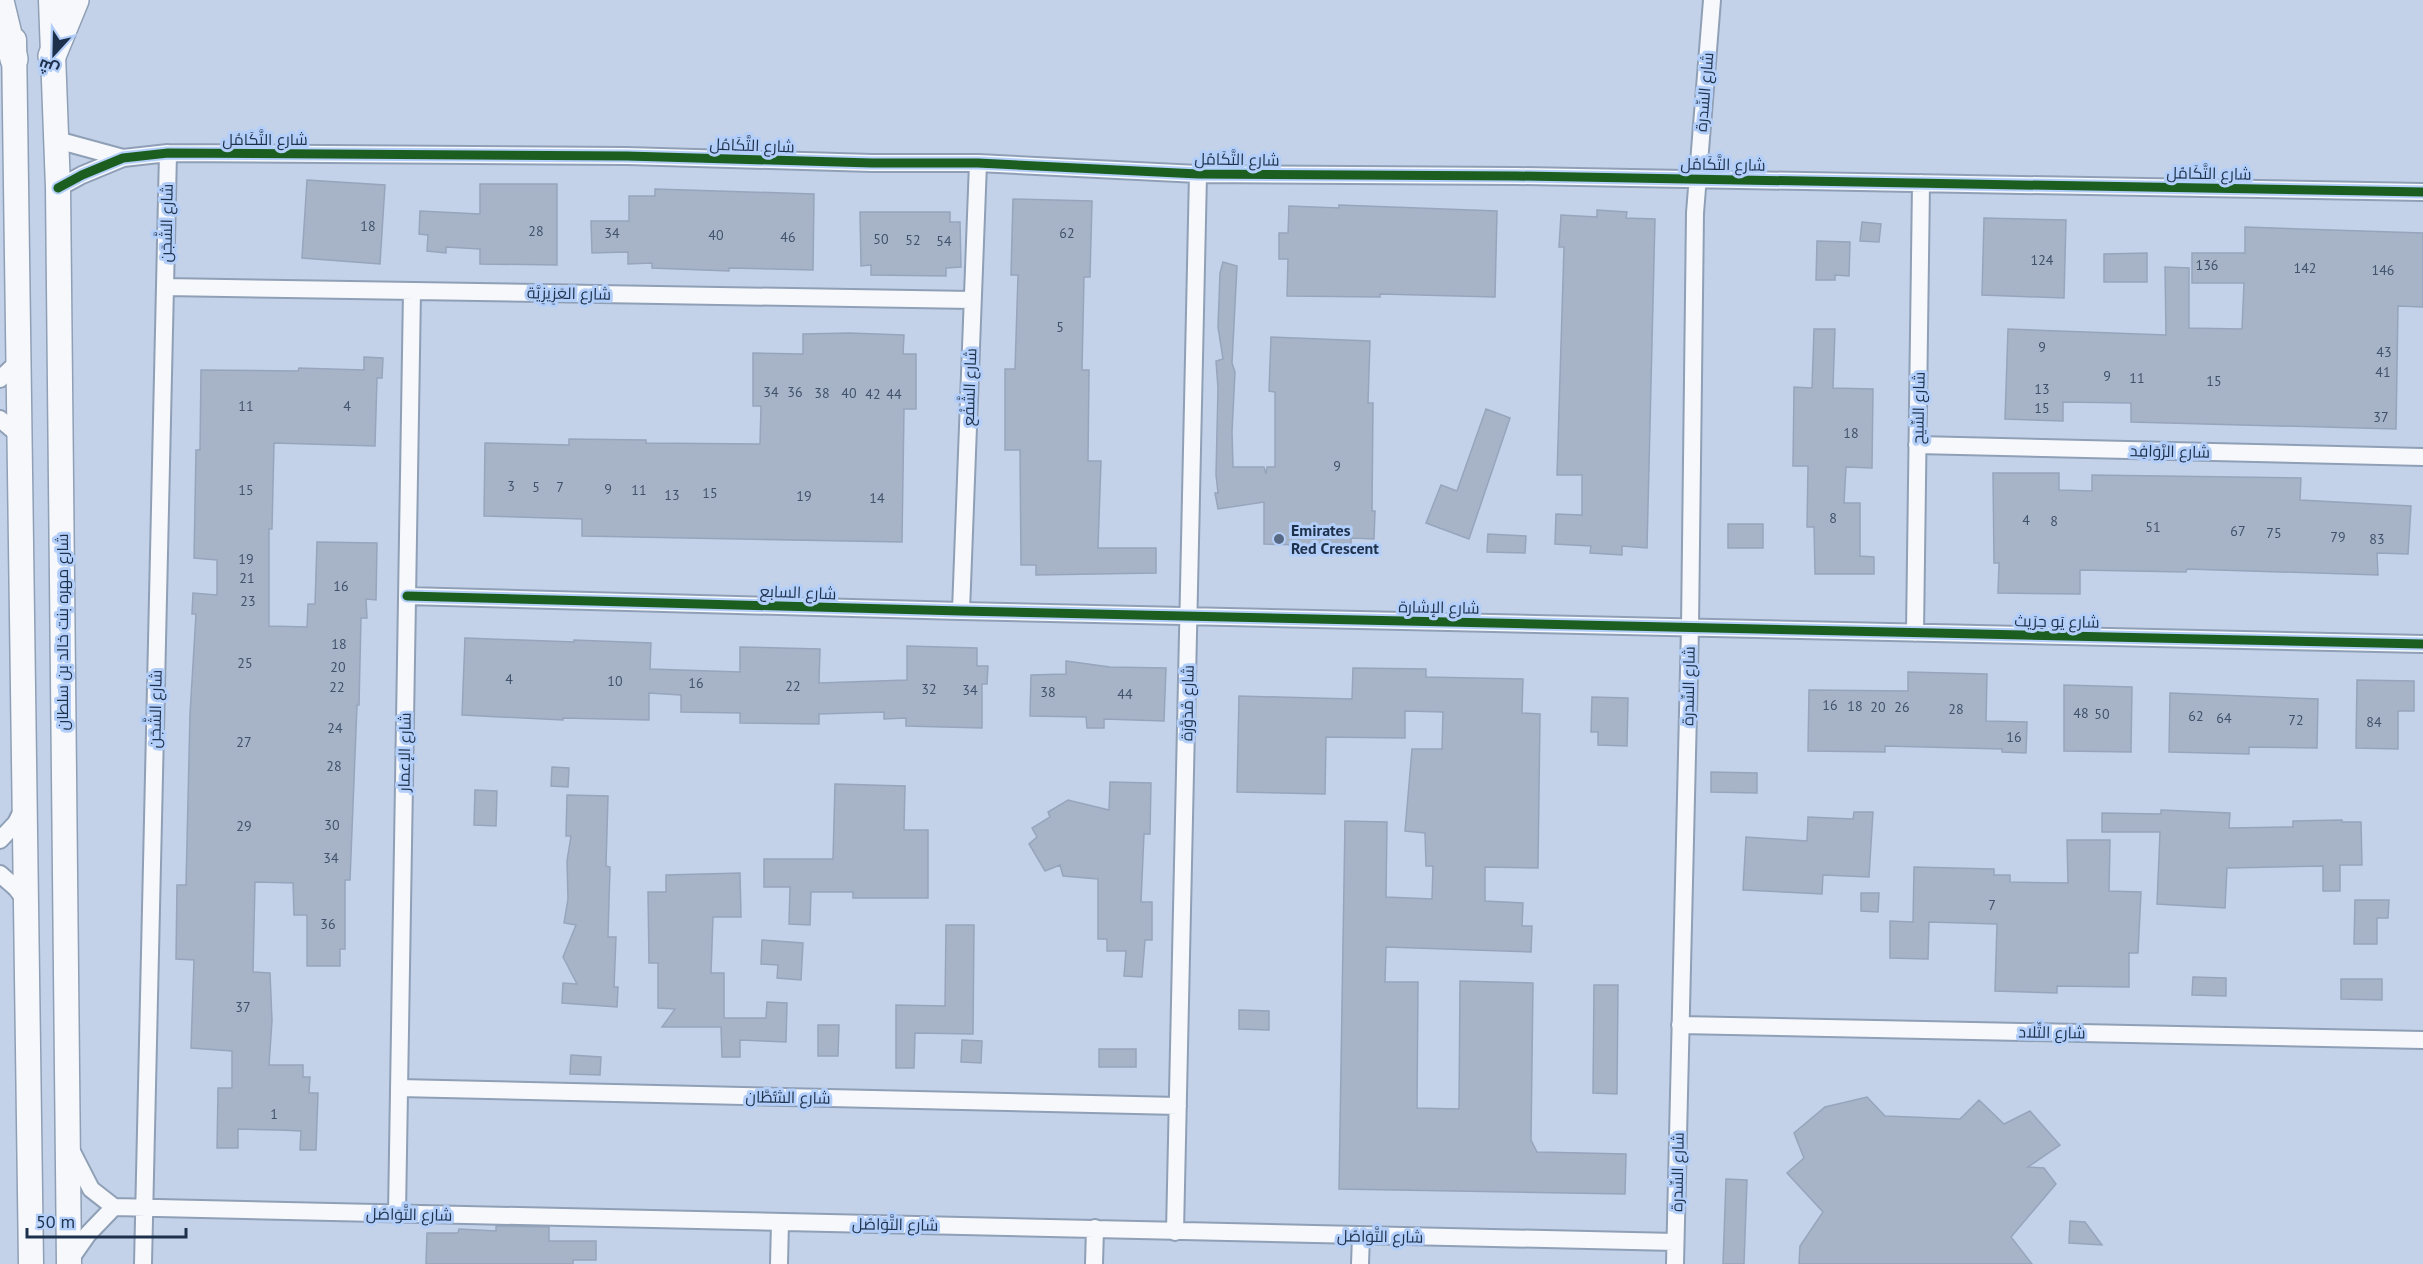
<svg xmlns="http://www.w3.org/2000/svg" width="2423" height="1264" font-family="'PT Sans',Cairo,sans-serif">
<rect width="100%" height="100%" fill="#c3d2e9"/>
<path fill="#a7b4c8" stroke="#96a5bc" stroke-width="1.5" d="M307,180l78,5 -5,79 -78,-6z
M480,184h77v81l-77,-1v-15l-34,-2v6l-19,-2 1,-16 -9,-1 1,-23 60,3z
M655,189l159,5 -1,76 -84,-2v3l-77,-3v-5l-24,1v-12l-36,1 -1,-32h38v-25h26z
M1013,199l79,2 -2,76h-6l-2,93h7l-1,91h13l-3,87h58v25l-120,2v-10h-15l-1,-115h-15v-81h10l3,-94h-7z
M1339,205l158,6 -2,86 -115,-3v3l-93,-1 1,-37h-9v-26h9l1,-27 50,2z
M1597,210l30,2 -1,6 29,1 -8,329 -25,-2v9l-32,-2 1,-7 -36,-2 1,-30 26,1v-40h-25l7,-228h-5l2,-32 36,2z
M860,212h90v10h10l1,45 -15,1v8l-75,-1v-10l-10,1z
M1984,218l82,2 -2,78 -82,-3z
M1862,222l19,2 -2,18 -19,-1z
M2245,227l178,6v74l-25,-1 -2,123 -265,-7v-19l-68,-1v19l-58,-2 3,-90 158,6 -1,-68 24,1v60l53,1 2,-46h-52v-30h53z
M1817,241l33,1 -1,34 -14,-1v5h-19z
M2147,253v29h-43v-28z
M1223,262l14,4 -5,97 3,9 -3,60 1,35h31l2,7 1,-7h8v-75l-6,-1 2,-54 99,4 -2,62h5l-1,108h3l-1,28 -23,-1v8l-87,-2v-42l-46,7 -3,-16h3l-2,-18 2,-87 -2,-27 7,-2 -5,-32 2,-54z
M1814,329h21l-2,59 40,1 -1,79 -26,-1 -2,36h16v53l14,1v17h-59l-1,-47h-7l1,-61h-15l1,-79 18,1z
M849,333l55,2 -1,19h13v55h-12l-2,133 -320,-6v-17l-98,-3 1,-73 84,2v-6l77,1v3l114,1 1,-38h-8v-53l50,1v-20z
M364,357l19,1 -1,20h-5l-2,68 -101,-3 -2,86h-3v97l38,1 1,-23h7l2,-62 60,1 -1,57 -10,-1 1,19h-6l-2,87h-2l-7,175h-5v69h-5v17h-33v-51h-13l-1,-32 -38,-1 -2,90 17,1 2,48 -3,44h34v12h7l-1,16h9l-2,57h-16l1,-19 -22,-1 -41,-1v19h-21l1,-60h14v-37l-41,-3 3,-88 -18,-1 1,-74h9l4,-171 6,-100h-4l1,-21 24,2v-35l-23,-2 2,-108h4l1,-80 97,1 1,-3 65,2z
M1486,409l24,9 -41,121 -43,-16 15,-38 16,6z
M1993,473h66v17l33,1v-16l209,3 -1,22 111,6 -3,48 -31,-1 1,22 -191,-6 -1,3 -106,-2v24l-82,-1 1,-30h-5z
M1728,524h35v24h-35z
M1488,534l38,2 -1,17 -38,-1z
M465,638l109,4v-2l77,3 -1,26 90,3v-25l80,2 -1,34 88,-3v-34l70,2v18h11l-1,18h-5v44l-76,-2v-8l-22,1v-7l-65,2v10l-79,-1v-10l-59,-1v-17l-32,-2v27l-86,-2v2l-101,-5z
M1066,661l44,6 56,1 -2,53 -60,-2v9h-17l-1,-11 -56,-1 1,-41 35,-1z
M1353,668l73,1v8l97,2 -1,34 18,1 -2,154 -53,-1v34l38,2 -1,23h10l-1,26 -145,-5 -1,35h33l-1,126 42,1 1,-128 73,2 -2,157 6,12 89,2 -1,40 -286,-5 6,-368 42,1 -1,75 46,2 1,-33h-7l-1,-33 -20,-2 7,-82h30l1,-37 -38,-1v27l-79,-1 -1,57 -88,-2 2,-96 113,3z
M1908,672l79,2 -1,47 41,1 -1,31 -24,-1v-3l-117,-3v6l-77,-1 1,-61 99,1z
M2357,680l57,1v30h-16v38l-42,-1z
M2064,685l68,2 -1,65 -67,-1z
M2170,693l148,6 -1,49 -68,-1v7l-80,-2z
M1592,697l36,1 -1,48 -29,-1v-13h-7z
M552,767l17,1 -1,19 -17,-1z
M1711,772l46,1v20l-46,-1z
M1110,782l41,1 -1,51h-6l-3,68h11v38h-7l-3,37 -18,-1 2,-25h-19v-12h-9v-60l-35,-3 -3,-11 -15,6 -16,-27 8,-7 -5,-9 18,-11 -2,-5 20,-12 41,10z
M835,784l70,2 -1,44h24v68h-75v-6h-42l-1,33 -21,-1 1,-37h-26v-28h69z
M475,790l22,1 -1,35 -22,-1z
M567,795l41,1 -2,70 4,1 -2,70h8l-2,50h4l-1,20 -55,-4 1,-20 14,1 -14,-27 13,-32 -12,-2 4,-24 -1,-38 4,-25h-5z
M2161,810l69,3 -1,15 64,-1v-6l49,-1v2h19l1,43h-22v26h-17v-25l-96,2 -2,40 -68,-4 3,-72h-58v-19l59,1z
M1854,812h19l-4,65 -46,-2 -1,19 -79,-4 3,-53 61,4 1,-24 45,2z
M2067,840h43l-1,51 32,1 -3,61h-9v34l-72,-1v7l-62,-2 2,-67 -68,-2 -1,37 -38,-1v-37l23,1 1,-55 80,2v6h16v7l58,1z
M740,873l1,44h-28l-2,56h13v45h42l1,-16 20,1 -1,39 -46,-2v17h-18l-1,-30h-59l13,-18 -17,-1v-45h-9l-1,-71h18v-17z
M1861,893h18l-1,19 -17,-1z
M2355,900h34l-1,18h-11v26h-23z
M946,925h28l-1,109 -58,-1 -1,35h-18v-63l49,1z
M762,940l41,3 -2,37 -24,-2 1,-13 -17,-1z
M2193,977l33,1v18l-34,-1z
M2341,979h41v21l-41,-1z
M1594,985h24l-1,109 -24,-1z
M1239,1010l30,1v19l-30,-1z
M818,1025h21l-1,31h-20z
M962,1040l20,1 -1,22 -20,-1z
M1099,1049h37v18h-37z
M571,1055l30,2 -1,18 -30,-1z
M1867,1097l18,19 75,3 19,-19 25,24 26,-13 30,34 -32,22 16,1 12,16 -45,53 21,27h-233l1,-18 23,-34 -36,-39 17,-15 -10,-25 31,-26z
M1726,1179l21,1 -3,84h-21z
M2070,1221l15,1 17,23 -33,-2z
M496,1226l53,1v14h47v19h-23v4h-147l1,-31h31l1,-4 37,2z"/>
<g fill="none" stroke-linecap="round" stroke-linejoin="round">
<defs>
<path id="street" d="M57,140l66,18
M58,188l24,-13 41,-17 45,-5 459,3 245,7h106l220,11 319,2 906,16
M165,287l807,13
M0,379l18,-17
M0,419l20,17
M1917,445l506,12
M407,596l554,15 1462,33
M961,611l17,-448
M1915,633l6,-450
M0,840l16,-17 7,-14
M0,874l16,14 10,13
M1680,1025l743,15
M399,1088l779,18
M70,1148l21,41 23,18 1561,35
M397,1214l15,-923
M1175,1232l23,-1058
M69,1261l19,-27 26,-27
M143,1264l25,-1111
M779,1264l1,-42
M1094,1264l1,-36
M1360,1264l1,-28
M1675,1264l15,-637 5,-414 17,-213"/>
<path id="secondary" d="M51,0l7,188 11,1076
M14,40l17,1224"/>
<path id="primary" d="M0,1l14,58
M52,56l23,-56"/>
</defs>
<use href="#street" stroke="#8f9fb5" stroke-width="20"/>
<use href="#secondary" stroke="#8f9fb5" stroke-width="27"/>
<use href="#primary" stroke="#8f9fb5" stroke-width="30"/>
<use href="#street" stroke="#f6f8fc" stroke-width="16"/>
<use href="#secondary" stroke="#f6f8fc" stroke-width="24"/>
<use href="#primary" stroke="#f6f8fc" stroke-width="27"/>
<defs>
<path id="cycleway" d="M58,188l24,-13 41,-17 45,-5 459,3 245,7h106l220,11 319,2 906,16
M407,596l554,15 1462,33"/>
</defs>
<use href="#cycleway" stroke="#b3cff9" stroke-width="13"/>
<use href="#cycleway" stroke="#1b5e20" stroke-width="9"/>
</g>
<circle fill="#586983" stroke="#b3cff9" stroke-width="2" cx="1279" cy="539" r="6"/>
<g text-anchor="middle" dominant-baseline="central" stroke-width="6" stroke-linejoin="round" paint-order="stroke">
<g font-size="14" fill="#40526b">
<text x="368" y="226">18</text>
<text x="536" y="231">28</text>
<text x="612" y="233">34</text>
<text x="1067" y="233">62</text>
<text x="716" y="235">40</text>
<text x="788" y="237">46</text>
<text x="881" y="239">50</text>
<text x="913" y="240">52</text>
<text x="944" y="241">54</text>
<text x="2042" y="260">124</text>
<text x="2207" y="265">136</text>
<text x="2305" y="268">142</text>
<text x="2383" y="270">146</text>
<text x="1060" y="327">5</text>
<text x="2042" y="347">9</text>
<text x="2384" y="352">43</text>
<text x="2383" y="372">41</text>
<text x="2107" y="376">9</text>
<text x="2137" y="378">11</text>
<text x="2214" y="381">15</text>
<text x="2042" y="389">13</text>
<text x="771" y="392">34</text>
<text x="795" y="392">36</text>
<text x="822" y="393">38</text>
<text x="849" y="393">40</text>
<text x="873" y="394">42</text>
<text x="894" y="394">44</text>
<text x="246" y="406">11</text>
<text x="347" y="406">4</text>
<text x="2042" y="408">15</text>
<text x="2381" y="417">37</text>
<text x="1851" y="433">18</text>
<text x="1337" y="466">9</text>
<text x="511" y="486">3</text>
<text x="536" y="487">5</text>
<text x="560" y="487">7</text>
<text x="608" y="489">9</text>
<text x="246" y="490">15</text>
<text x="639" y="490">11</text>
<text x="710" y="493">15</text>
<text x="672" y="495">13</text>
<text x="804" y="496">19</text>
<text x="877" y="498">14</text>
<text x="1833" y="518">8</text>
<text x="2026" y="520">4</text>
<text x="2054" y="521">8</text>
<text x="2153" y="527">51</text>
<text x="2238" y="531">67</text>
<text x="2274" y="533">75</text>
<text x="2338" y="537">79</text>
<text x="2377" y="539">83</text>
<text x="246" y="559">19</text>
<text x="247" y="578">21</text>
<text x="341" y="586">16</text>
<text x="248" y="601">23</text>
<text x="339" y="644">18</text>
<text x="245" y="663">25</text>
<text x="338" y="667">20</text>
<text x="509" y="679">4</text>
<text x="615" y="681">10</text>
<text x="696" y="683">16</text>
<text x="793" y="686">22</text>
<text x="337" y="687">22</text>
<text x="929" y="689">32</text>
<text x="970" y="690">34</text>
<text x="1048" y="692">38</text>
<text x="1125" y="694">44</text>
<text x="1830" y="705">16</text>
<text x="1855" y="706">18</text>
<text x="1878" y="707">20</text>
<text x="1902" y="707">26</text>
<text x="1956" y="709">28</text>
<text x="2081" y="713">48</text>
<text x="2102" y="714">50</text>
<text x="2196" y="716">62</text>
<text x="2224" y="718">64</text>
<text x="2296" y="720">72</text>
<text x="2374" y="722">84</text>
<text x="335" y="728">24</text>
<text x="2014" y="737">16</text>
<text x="244" y="742">27</text>
<text x="334" y="766">28</text>
<text x="332" y="825">30</text>
<text x="244" y="826">29</text>
<text x="331" y="858">34</text>
<text x="1992" y="905">7</text>
<text x="328" y="924">36</text>
<text x="243" y="1007">37</text>
<text x="274" y="1114">1</text>
</g>
<g font-size="16" fill="#1e314c" stroke="#b3cff9">
<text transform="translate(1704 92) rotate(-85)">شارع السِّدرة</text>
<text x="265" y="139">شارع التَّكَامُل</text>
<text transform="translate(752 145) rotate(2)">شارع التَّكَامُل</text>
<text transform="translate(1237 159) rotate(1)">شارع التَّكَامُل</text>
<text transform="translate(1723 164) rotate(1)">شارع التَّكَامُل</text>
<text transform="translate(2209 173) rotate(1)">شارع التَّكَامُل</text>
<text transform="translate(166 223) rotate(-89)">شارع الشَّجَن</text>
<text transform="translate(569 293) rotate(1)">شارع العَزِيزِيَّة</text>
<text transform="translate(969 387) rotate(-88)">شارع الشَّفْع</text>
<text transform="translate(1918 408) rotate(-89)">شارع السِّيح</text>
<text transform="translate(2170 451) rotate(1)">شارع الرَّوَافِد</text>
<text transform="translate(798 592) rotate(2)">شارع السابع</text>
<text transform="translate(1439 607) rotate(1)">شارع الإشارة</text>
<text transform="translate(2057 621) rotate(1)">شارع يَو حِرَيث</text>
<text transform="translate(62 632) rotate(-90)">شارع مهره بنت خالد بن سلطان</text>
<text transform="translate(1688 686) rotate(-89)">شارع السِّدرة</text>
<text transform="translate(1187 703) rotate(-89)">شارع مْدَوَّرَة</text>
<text transform="translate(155 709) rotate(-89)">شارع الشَّجَن</text>
<text transform="translate(404 752) rotate(-89)">شارع الإعمار</text>
<text transform="translate(2052 1032) rotate(1)">شارع التِّلاد</text>
<text transform="translate(788 1097) rotate(1)">شارع الشُّطَّان</text>
<text transform="translate(1677 1172) rotate(-89)">شارع السِّدرة</text>
<text transform="translate(409 1214) rotate(1)">شارع التَّوَاصُل</text>
<text transform="translate(895 1224) rotate(1)">شارع التَّوَاصُل</text>
<text transform="translate(1380 1236) rotate(1)">شارع التَّوَاصُل</text>
</g>
<g font-size="16" font-weight="bold" fill="#1e314c" stroke="#b3cff9" text-anchor="start">
<text x="1291" y="530">Emirates<tspan x="1291" dy="18">Red Crescent</tspan></text>
</g>
</g>
<g transform="translate(54 54) rotate(202)" stroke="#b3cff9" stroke-width="4.5" paint-order="stroke">
<path d="M0-4.5L10 22L0 15L-10 22Z" fill="#1e314c"/>
<text y="-9" font-size="16" font-weight="bold" text-anchor="middle" fill="#1e314c">ش</text>
</g>
<path d="M27 1228v9h159v-9" fill="none" stroke="#1e314c" stroke-width="3"/>
<text x="36" y="1228" font-size="18" fill="#1e314c" stroke="#b3cff9" stroke-width="4.5" paint-order="stroke">50 m</text>
</svg>
